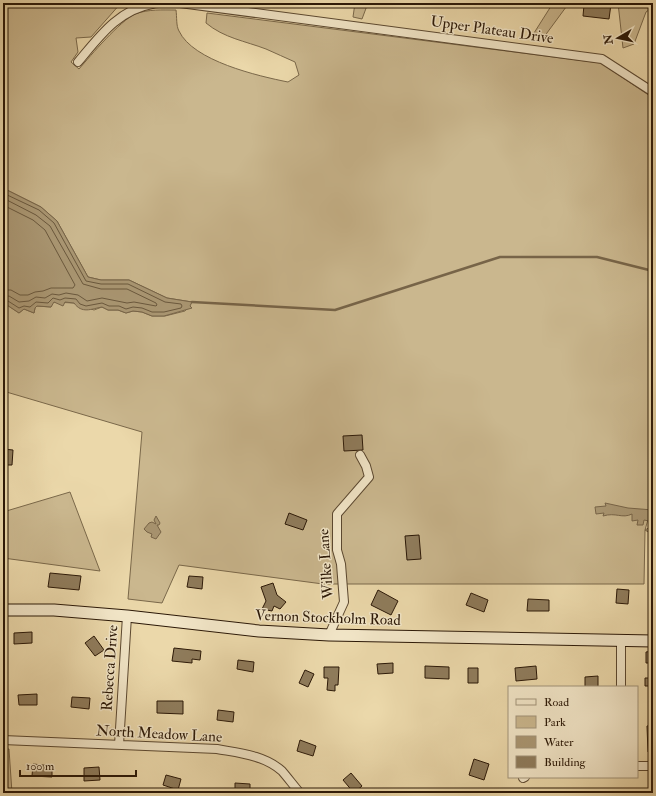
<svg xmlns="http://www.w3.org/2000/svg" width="656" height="796" font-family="'IM FELL Double Pica',serif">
<rect width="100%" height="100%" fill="#ebd8aa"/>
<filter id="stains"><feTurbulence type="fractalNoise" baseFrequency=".005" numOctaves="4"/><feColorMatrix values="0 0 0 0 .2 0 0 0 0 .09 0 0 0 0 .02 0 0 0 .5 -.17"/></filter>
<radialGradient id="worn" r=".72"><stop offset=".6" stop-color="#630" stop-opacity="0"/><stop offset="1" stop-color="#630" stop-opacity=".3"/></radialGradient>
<path fill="#cab78e" stroke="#7a684a" d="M3,3h118l-30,34 -15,1 2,14 -7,10 8,7c12,-14 41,-48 56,-55 13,-5 28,-4 41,-4 1,7 0,16 3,21 14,30 79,45 109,51l11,-7 -4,-13c-10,-4 -19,-9 -29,-13 -21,-8 -42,-11 -60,-26l1,-10 394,50 52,35v404l-8,28 -1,54h-321l-144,-19 -17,38 -34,-4 14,-167 -139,-41v-85l4,-1 12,8 5,-4 10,4 1,-5 2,-2 14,1 2,-5 21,1 20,7 8,-3 6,3h10l8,3 7,-2 9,1 10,4h13l20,-5 7,-9 -25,-4 -38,-18h-28l-13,-3 -31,-56 -16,-14 -38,-19z
M355,3h13l-6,16 -9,-2z
M553,3h16l-25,34 -10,-4z
M618,3h35v4l-7,5 -12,32 -11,4z
M70,492l30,79 -97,-13v-46z
M3,749h6l3,44h-9z"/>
<path fill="#aa9773" stroke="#776448" d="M3,188l38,19 16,14 31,56 13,3h28l38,18 25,4 -2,4 2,2 -28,8h-12l-10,-4 -9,-1 -7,2 -8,-3h-10l-6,-3c-11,2 -20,7 -28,-4l-9,-1 -2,4 -9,-4 -3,5 -14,-1 -2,2 -1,5 -10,-4 -5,4 -12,-8 -4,1z
M605,503l23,5 25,2v25l-8,-5 5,-3 -1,-6 -5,-1 -1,5h-6l1,-5 -6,1v-7c-10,5 -16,-2 -29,2l1,-3 -8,1 -1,-7 11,-1z
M156,516l4,7 -1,2h-2l4,7 -5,7 -5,-2 1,-3 -5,-2 -3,-3 5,-6 3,-1 4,2 -2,-4z"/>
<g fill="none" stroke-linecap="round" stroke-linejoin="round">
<path stroke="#6a583d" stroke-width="1" d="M3,193l36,17 15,13 32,58 15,3h27l37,18 16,2 1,2 -1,2 -17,4h-12l-10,-4 -9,-1 -7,2 -7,-3h-10l-7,-3 -16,3 -6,-2 -4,-5 -11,-1 -5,2 -7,-2 -5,5 -12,-1 -6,5 -6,-1 -5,2 -11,-7 -5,1
M3,198l33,17 14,11 33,58 18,5h26l29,14 1,2 -1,1 -22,-4 -7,1 -25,-5 -15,3 -9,-6 -12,-2 -7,2 -7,-1 -7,4 -9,-1 -7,4 -10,1 -10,-6 -6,1
M3,205l30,15 12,10 30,55 -2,3h-22l-8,3 -8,1 -7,3h-8l-9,-5h-8"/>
<path stroke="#776448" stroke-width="2.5" d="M192,302l143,8 165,-53h97l56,14"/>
</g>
<path fill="#8f7c5c" stroke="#2b1807" d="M592,3l19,1 -2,15 -26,-3 1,-11 8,1z
M362,435l1,15 -19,1 -1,-15z
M3,449l10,1 -1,15h-9z
M289,513l18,7 -4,10 -18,-6z
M419,535l2,24 -14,1 -2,-24z
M50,573l31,3 -2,14 -31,-3z
M189,576l14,1 -1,12 -15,-2z
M273,583l4,12 9,7 -6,7 -6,-3 -2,5 -10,-2 4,-8 -5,-14z
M617,589l12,1 -1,14 -12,-1z
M378,590l20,11 -7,14 -20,-10z
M471,593l17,7 -4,12 -18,-7z
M528,599l21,1v11h-22z
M32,632v11l-18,1v-11z
M94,636l10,14 -9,6 -10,-13z
M174,648l27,3 -1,9 -8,-1v4l-20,-2z
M653,651v12h-7v-11z
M238,660l16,2 -1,10 -16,-3z
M393,663v10l-15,1 -1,-10z
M425,666l24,1v12l-24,-1z
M536,666l1,13 -21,2 -1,-13z
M324,667h15l-1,18h-3v6l-8,-1 1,-12h-4z
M468,668h10v15h-10z
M305,670l9,4 -6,13 -9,-4z
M598,676v11h-13v-10z
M645,678h8v8h-8z
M37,694v11h-18l-1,-10z
M72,697l18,1 -1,11 -18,-2z
M157,701h26v13l-26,-1z
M218,710l16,2 -1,10 -16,-2z
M653,725v27h-5l-1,-26z
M300,740l16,6 -3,10 -16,-5z
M474,759l15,5 -5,16 -15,-5z
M33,764l19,2v11l-20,-1z
M99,767l1,13 -16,1v-13z
M351,773l11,13 -8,7 -11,-13z
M166,775l15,4 -3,11 -15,-5z
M235,783l15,1v9h-15z"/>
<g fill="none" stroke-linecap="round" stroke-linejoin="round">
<defs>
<path id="street" d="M78,62c21,-25 40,-52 74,-58 9,-2 19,-1 28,-1l422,56 51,33
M329,635l15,-33 -3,-38 -4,-14v-36l32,-37 -3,-11 -6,-11
M621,687v-47
M3,740l214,9c22,4 47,6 65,22 6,7 12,15 18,22
M119,745l8,-129
M637,766h16
M523,778l2,-1"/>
<path id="secondary" d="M3,610h51l73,6 132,15 70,4 324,6"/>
</defs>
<use href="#street" stroke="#5b4830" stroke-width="10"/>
<use href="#secondary" stroke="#2b1807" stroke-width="13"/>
<use href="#street" stroke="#f2e6c8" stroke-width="8"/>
<use href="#secondary" stroke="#f2e6c8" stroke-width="11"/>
</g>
<g text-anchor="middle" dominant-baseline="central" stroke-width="3" stroke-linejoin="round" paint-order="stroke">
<g font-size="15" fill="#2b1807" stroke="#f2e6c8">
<text transform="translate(492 30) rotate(8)">Upper Plateau Drive</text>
<text transform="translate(326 564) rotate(-94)">Wilke Lane</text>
<text transform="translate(328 618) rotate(2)">Vernon Stockholm Road</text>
<text transform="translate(110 668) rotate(-86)">Rebecca Drive</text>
<text transform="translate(159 734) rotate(3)">North Meadow Lane</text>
</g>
</g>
<rect width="656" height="796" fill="none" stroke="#ebd8aa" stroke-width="16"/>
<rect x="4" y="4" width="648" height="788" fill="none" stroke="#2b1807" stroke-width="2"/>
<rect x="8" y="8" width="640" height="780" fill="none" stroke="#2b1807"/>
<rect x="508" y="686" width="130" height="92" fill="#f2e6c8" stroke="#a2947b"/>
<rect x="516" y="699" width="20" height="6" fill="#f2e6c8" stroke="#a2947b"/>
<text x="544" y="706" font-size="12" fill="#2b1807">Road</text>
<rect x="516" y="716" width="20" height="12" fill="#cab78e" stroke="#a2947b"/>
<text x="544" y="726" font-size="12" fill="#2b1807">Park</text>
<rect x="516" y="736" width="20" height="12" fill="#aa9773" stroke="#a2947b"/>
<text x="544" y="746" font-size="12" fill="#2b1807">Water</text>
<rect x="516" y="756" width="20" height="12" fill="#8f7c5c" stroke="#a2947b"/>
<text x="544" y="766" font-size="12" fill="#2b1807">Building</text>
<g transform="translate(618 38) rotate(261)" stroke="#f2e6c8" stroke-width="3" paint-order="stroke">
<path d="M0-3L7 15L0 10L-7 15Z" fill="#2b1807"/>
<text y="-6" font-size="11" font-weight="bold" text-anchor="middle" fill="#2b1807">N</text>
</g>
<path d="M20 770v6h116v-6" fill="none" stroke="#2b1807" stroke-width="2"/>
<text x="26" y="770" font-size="12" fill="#2b1807" stroke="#f2e6c8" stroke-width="3" paint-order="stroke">100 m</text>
<rect width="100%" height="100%" filter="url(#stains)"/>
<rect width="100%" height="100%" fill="url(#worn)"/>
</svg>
